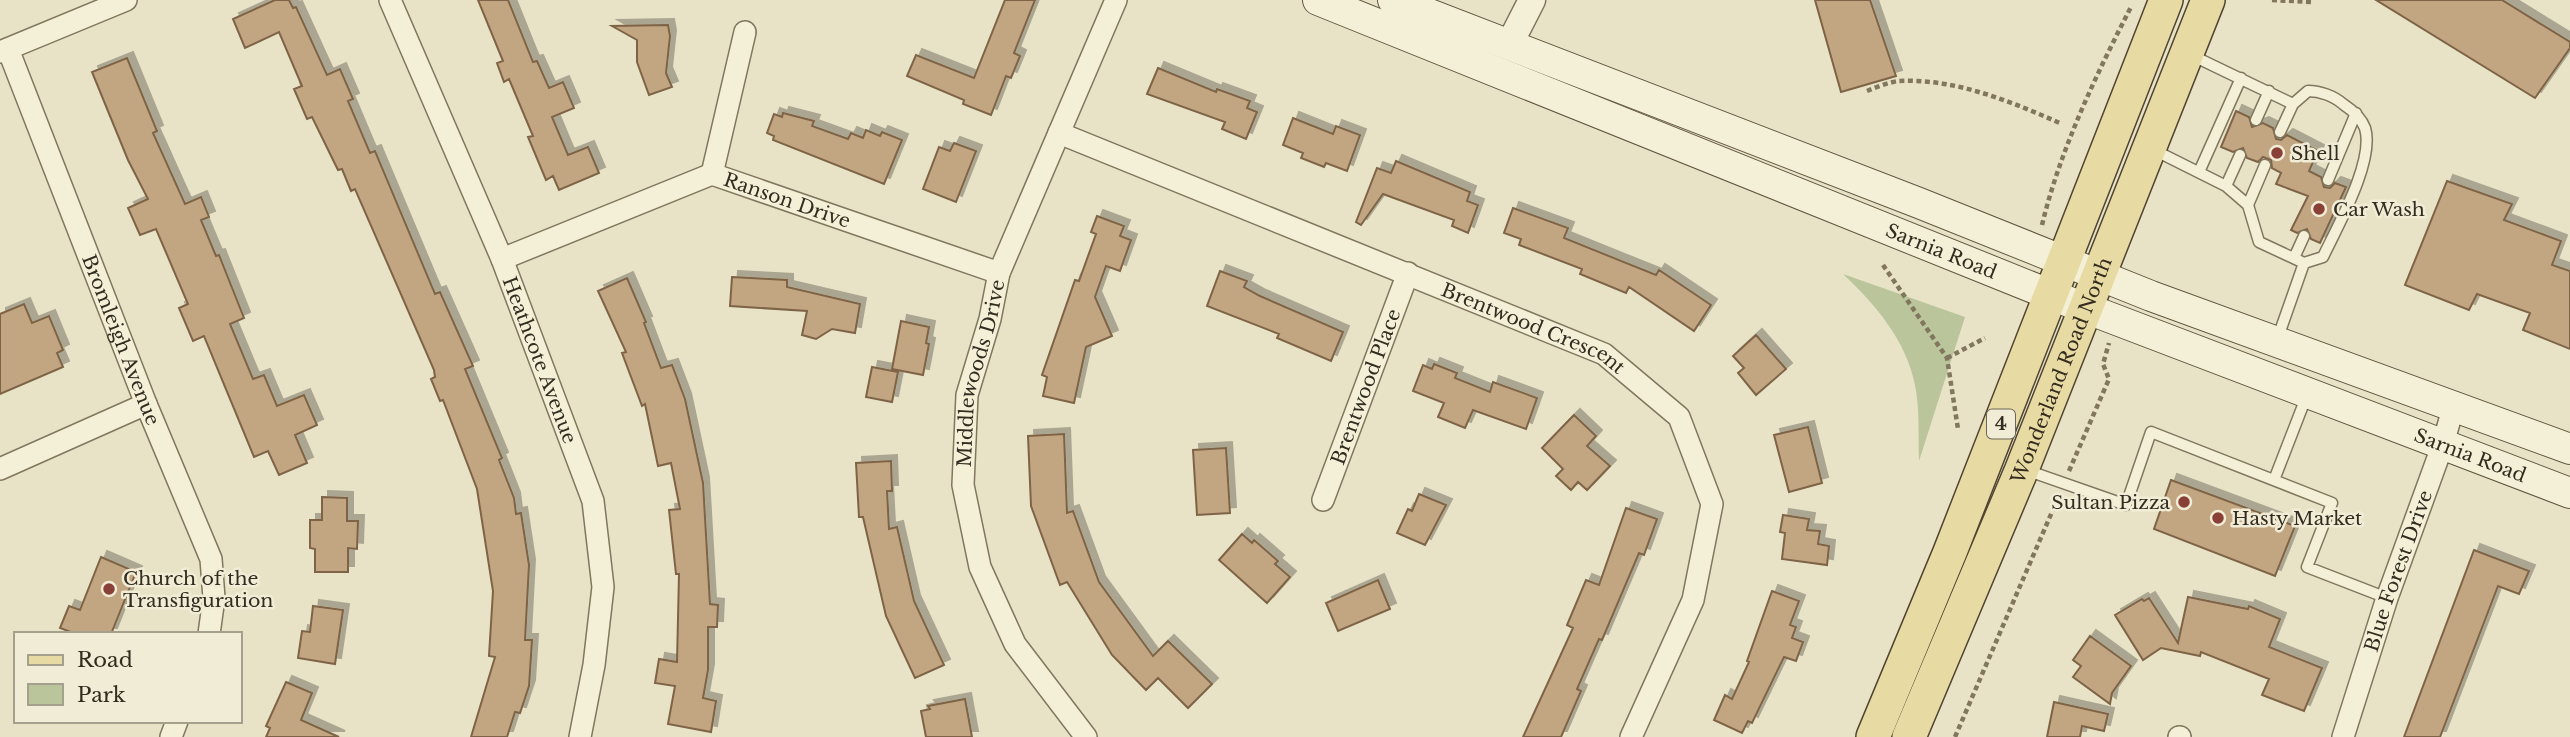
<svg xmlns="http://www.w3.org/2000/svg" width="2570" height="737" font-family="'Libre Baskerville',serif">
<defs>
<filter id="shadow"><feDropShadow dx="6" dy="-6" stdDeviation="0" flood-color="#0004"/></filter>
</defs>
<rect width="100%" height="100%" fill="#e8e3c6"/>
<path fill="#bbc59c" d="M1843,274l122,43 -46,144c-1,-25 1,-52 -4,-76 -9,-45 -40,-81 -72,-111z"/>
<path fill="#c2a581" stroke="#7e6447" stroke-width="2" filter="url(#shadow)" d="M275,0h14l4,8 3,-1 31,68 13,-6 13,30 -5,2 22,52 5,-2 60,143 5,-2 33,74 -8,3 37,89 -3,2 15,38 2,16 5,-1 8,52 -4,75h7l-3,46 -9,27 -5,-1 -8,25h-36l24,-80 -6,-1 4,-65 -16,-102 -34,-89 -3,1 -9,-22 4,-2 -1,-7 -79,-181 -4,2 -9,-22 -4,1 -26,-53 -5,2 -13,-30 8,-3 -23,-54 -34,16 -12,-29z
M478,0h30l25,62 4,-1 12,27 14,-6 11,26 -22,9 16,38 20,-8 11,26 -40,17 -6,-14 -7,4 -18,-43 5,-1 -24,-57 -5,3 -7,-19 6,-2z
M1005,0h30l-21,53 6,3 -9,22 -5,-2 -15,39 -28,-11 1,-4 -57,-24 9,-21 58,23z
M1815,0h55l26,76 -55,16z
M2376,0h126l68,42v6l-35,50z
M668,25l2,11 -4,37 6,14 -23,8 -12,-33v-22l-25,-14z
M127,58l30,73 -4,2 32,71 16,-7 8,20 -8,3 15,36 3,-1 25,63 -14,6 23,55 11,-4 13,31 27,-11 13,30 -22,10 12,28 -28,12 -11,-24 -14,6 -50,-121 -11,5 -14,-33 9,-4 -32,-75 -16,6 -12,-27 20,-9 -20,-39 -36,-88z
M1158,68l58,24 1,-3 33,12 -3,7 10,4 -11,27 -24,-10 3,-7 -78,-28z
M2236,111l13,6 3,10 11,-4 10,5 3,11 5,1 6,-5 31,16 -9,20 12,6 3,10 6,1 5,-5 11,4 -26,56 -9,-4 -4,-10 -10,4 -6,-3 17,-34 -32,-12 5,-11 -9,-5 -1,-8 -8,-3 -5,5 -11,-4 -4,-10 -10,4 -12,-5z
M783,113l31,8 -2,5 36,13 3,-6 12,5 3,-8 14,6 2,-4 20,8 -18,44 -111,-44 1,-4 -7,-3 7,-19 8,3z
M1293,118l40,16 3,-8 24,9 -13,36 -21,-8 -2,4 -23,-9 2,-5 -20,-8z
M954,143l22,8 -20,51 -33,-13 16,-42 11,4z
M1396,161l74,31 -3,9 11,4 -10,28 -16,-7 2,-6 -71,-26 -22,31 -5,-3 21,-54 14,5z
M2447,181l65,23 -8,16 57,21 -9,24 18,6v78l-47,-19 7,-17 -53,-19 -8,16 -64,-25z
M1513,208l55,20 -4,10 92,37 3,-5 52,35 -17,26 -65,-44 -3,6 -46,-19 2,-5 -63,-24 2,-6 -17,-6z
M1097,216l27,10 -4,10 11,4 -11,31 -14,-5 -11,31 17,39 -26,11 -12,56 -31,-7 4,-19 -5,-2 33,-95 4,1 17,-47 -5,-2z
M1220,271l27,10 -3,6 16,9 83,36 -12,29 -54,-23 2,-4 -72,-28z
M732,277l55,3v7l73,17 -5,29 -23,-4 -16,10 -14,-4 5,-24 -77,-5z
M627,278l19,44 -2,1 17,45 11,-3 13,34 18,84 7,121 8,1 -1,22h-9v43l-5,28 13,3 -5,31 -43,-8 7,-38 -20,-3 4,-24 18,3 2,-88h-3l-7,-64 11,-1 -9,-46 -13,3 -13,-62 -3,2 -20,-53 4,-1 -28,-61z
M24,304l8,19 17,-7 14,34 -6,3 6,14 -63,27v-80z
M901,321l28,6 -3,16 3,1 -6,31 -31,-6z
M1756,335l30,34 -30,26 -18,-22 6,-5 -11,-12z
M1434,364l23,9 -2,5 35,14 3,-10 44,16 -11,31 -53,-19 -8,18 -27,-11 6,-14 -31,-12 10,-26 9,4z
M872,367l26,5 -6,30 -26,-5z
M1574,415l22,21 -9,10 23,20 -23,24 -9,-8 -7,8 -15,-14 7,-7 -21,-21z
M1808,427l14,56 -33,9 -15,-57z
M1064,434l3,79 6,-2 26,71 54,74 15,-15 44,43 -24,24 -30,-30 -12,12 -34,-35 -45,-73 -7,3 -29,-79 -3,-70z
M1226,448l4,65 -33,2 -4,-65z
M891,461l1,30h-5l2,38 8,-2 17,74 30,64 -29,13 -29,-62 -23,-99h-4l-3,-54z
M2171,480l124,46 -20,50 -121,-47z
M1419,494l27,11 -21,40 -28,-12 11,-24 4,2z
M322,497l25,1v23h11l-1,28 -9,-1v24h-33v-23l-5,-1v-28h12z
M1626,508l31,11 -13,36 -5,-2 -37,87 -3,-1 -22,50 4,2 -20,46h-38l50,-109 -6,-3 19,-45 13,5z
M1783,515l26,4 -2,11 13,1 -2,13 11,2 -2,19 -45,-6 3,-26 -5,-1z
M1242,534l10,9 2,-3 24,21 -3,3 15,13 -23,26 -48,-43z
M2474,550l55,21 -10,23 -21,-8 -58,151h-36z
M101,557l35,15 -25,62h-35l-16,-6 9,-22 11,4z
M1378,580l12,29 -52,22 -12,-28z
M1772,591l27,10 -9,24 6,2 -4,11 11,4 -7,19 -12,-4 -32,66 -4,-2 -6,12 -28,-13 11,-25 7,4 17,-37 -2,-1z
M2188,597l60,12 1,-3 31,13 -11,28 53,21 -18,43 -42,-16 7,-16 -68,-27 -1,4 -39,-8 -18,12 -28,-45 27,-16 2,2 5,-3 29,45z
M313,606l30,4 -8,54 -37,-6 4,-27 8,1z
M2090,636l41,30 -19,27 -2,11 -37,-27 8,-11 -8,-6z
M286,682l26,11 -11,27 38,17h-73l4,-9 -4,-2z
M965,699l7,38h-46l-5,-26 9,-2 -2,-3z
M2054,702l54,12 -4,17 -22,-5 -2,11h-33z"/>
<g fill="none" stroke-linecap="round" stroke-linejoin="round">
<defs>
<path id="service" d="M2189,54l104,50 -13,28
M2293,104l15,-13c12,0 26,5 35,13 9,6 18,13 22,24 10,33 -28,99 -42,129l-19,6
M2256,120l13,-29
M2152,149l74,37 22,19 11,37 45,21 -27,77
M2199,172l42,-94
M2328,180l28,-67
M2226,186l14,-31
M2248,205l17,-40
M2294,258l10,-22
M2026,470l100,35 25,-73 181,71 -25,64 80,31
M2274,480l33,-85"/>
<g id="minor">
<path id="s1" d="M390,0l112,259 91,242 10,86 -9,78 -14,72"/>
<path id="s2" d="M8,49l138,355 65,155 3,39 -5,36"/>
<path d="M0,52l126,-52"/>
<path id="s3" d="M1059,133l545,221 75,63 33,87 -19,96 -62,137"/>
<path d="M712,174l33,-142"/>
<path id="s4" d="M502,259l210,-85 287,99"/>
<path d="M0,469l146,-65"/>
<path id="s5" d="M1323,500l85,-227"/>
<path d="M171,737l6,-16"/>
<path id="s6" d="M1086,737l-71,-93 -35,-77 -17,-82 4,-90 23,-76 9,-46 117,-273"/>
<path d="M2179,737h1"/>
<path id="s7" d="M2343,737l44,-139 56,-154 11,-39"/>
</g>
<path id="tertiary" d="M1510,43l22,-43"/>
<g id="secondary">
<path id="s8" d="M1318,0l733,295 519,198"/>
<path d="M1393,0l526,203 232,93 419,153"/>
</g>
<g id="primary">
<path d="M1873,737l77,-185 216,-552"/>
<path id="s9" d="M1909,737l113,-268 186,-469"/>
</g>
</defs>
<use href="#service" stroke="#81765e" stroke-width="13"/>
<use href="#minor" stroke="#81765e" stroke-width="24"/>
<use href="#tertiary" stroke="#81765e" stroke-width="29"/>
<use href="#secondary" stroke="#635741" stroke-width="32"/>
<use href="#primary" stroke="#504432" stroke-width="36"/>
<path stroke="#81765e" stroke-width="4.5" stroke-dasharray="5 3.5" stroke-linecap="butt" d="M2272,0l39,2
M1867,91c10,-4 22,-9 32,-10 56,-3 113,21 163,43
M2042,225c18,-75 54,-150 89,-218
M1883,265l64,93 11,71
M1947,358l38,-20
M2069,471l40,-92 -6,-15 6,-21
M1955,737l103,-239"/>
<use href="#service" stroke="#f4f0d8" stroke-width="10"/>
<use href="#minor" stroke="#f4f0d8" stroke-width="21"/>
<use href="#tertiary" stroke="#f4f0d8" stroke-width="26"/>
<use href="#secondary" stroke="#f4f0d8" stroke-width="30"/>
<use href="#primary" stroke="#e7dba3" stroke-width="33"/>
</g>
<g fill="#894036" stroke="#f1ecd5" stroke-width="2.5">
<circle cx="2277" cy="153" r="7"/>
<circle cx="2319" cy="209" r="7"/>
<circle cx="2184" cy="502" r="7"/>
<circle cx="2218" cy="518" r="7"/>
<circle cx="109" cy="589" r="7"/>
</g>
<g text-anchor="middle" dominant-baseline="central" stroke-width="5" stroke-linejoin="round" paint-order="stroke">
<rect fill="#f1ecd5" stroke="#6d6656" stroke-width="2" x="1987" y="409.5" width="28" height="29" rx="5"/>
<g font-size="18" font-weight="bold" fill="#342c20">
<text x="2001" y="424">4</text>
</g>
<g font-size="19" fill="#342c20" stroke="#f1ecd5" text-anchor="start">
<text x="2291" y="153">Shell</text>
<text x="2333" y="209">Car Wash</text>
<text x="2170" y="502" text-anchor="end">Sultan Pizza</text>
<text x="2232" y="518">Hasty Market</text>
<text x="123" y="578">Church of the<tspan x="123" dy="22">Transfiguration</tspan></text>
</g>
<g font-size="19" fill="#342c20" stroke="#f1ecd5">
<text stroke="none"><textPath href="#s4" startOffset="306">Ranson Drive</textPath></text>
<text stroke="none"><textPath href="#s8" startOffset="672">Sarnia Road</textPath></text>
<text stroke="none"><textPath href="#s3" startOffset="513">Brentwood Crescent</textPath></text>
<text stroke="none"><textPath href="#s2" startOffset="312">Bromleigh Avenue</textPath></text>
<text stroke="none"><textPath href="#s1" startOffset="390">Heathcote Avenue</textPath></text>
<text stroke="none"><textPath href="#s9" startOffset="397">Wonderland Road North</textPath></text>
<text stroke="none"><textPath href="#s6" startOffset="399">Middlewoods Drive</textPath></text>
<text stroke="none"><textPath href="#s5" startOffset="121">Brentwood Place</textPath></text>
<text stroke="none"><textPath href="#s8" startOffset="1239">Sarnia Road</textPath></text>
<text stroke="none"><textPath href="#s7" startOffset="175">Blue Forest Drive</textPath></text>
</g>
</g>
<rect x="14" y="632" width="228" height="91" fill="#f1ecd5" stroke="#a59f8d" stroke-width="2"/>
<rect x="28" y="655" width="35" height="10" fill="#e7dba3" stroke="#a59f8d" stroke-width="2"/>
<text x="77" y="667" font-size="21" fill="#342c20">Road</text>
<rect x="28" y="684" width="35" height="21" fill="#bbc59c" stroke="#a59f8d" stroke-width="2"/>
<text x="77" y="702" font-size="21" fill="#342c20">Park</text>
</svg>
